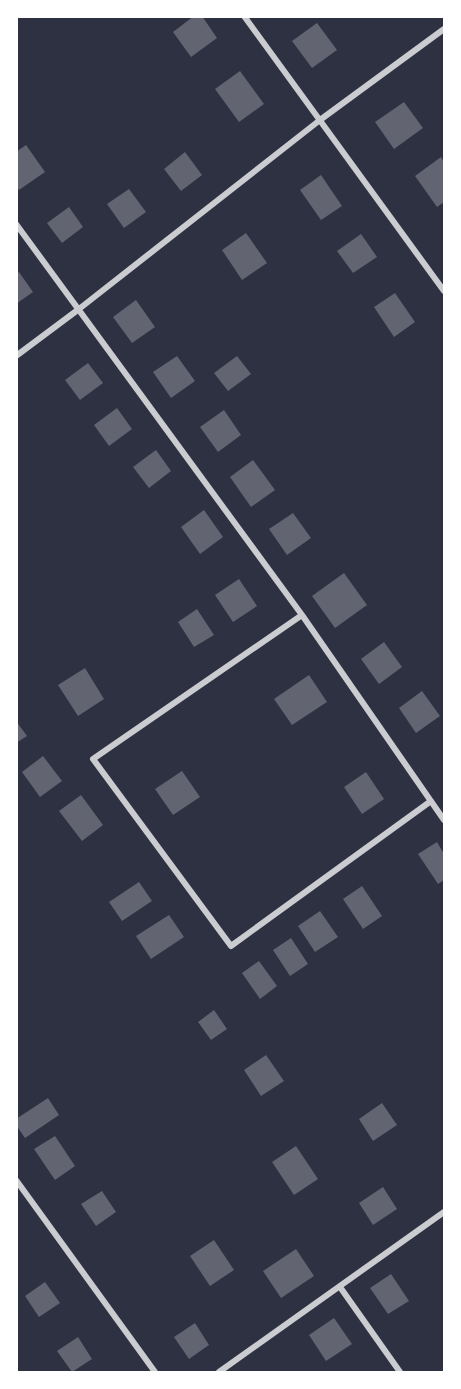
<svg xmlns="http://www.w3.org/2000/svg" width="461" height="1389" font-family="'Fira Sans',sans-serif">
<rect width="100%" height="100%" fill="#2d3142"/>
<path fill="#626471" d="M194,16h8l15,22 -26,19 -18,-25z
M317,23l20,27 -25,18 -20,-27z
M240,71l24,33 -25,18 -24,-33z
M404,102l19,26 -29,21 -19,-27z
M26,145l19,27 -26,18 -3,-4v-34z
M185,152l17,23 -21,16 -17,-22z
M441,157l3,5v40l-7,5 -22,-31z
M321,175l21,31 -21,14 -21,-30z
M129,189l17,23 -22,16 -17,-24z
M69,207l14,20 -21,16 -15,-20z
M246,233l21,30 -25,17 -20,-30z
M361,234l16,23 -24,16 -16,-22z
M19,272l14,20 -17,12v-30z
M395,293l20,29 -21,15 -20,-30z
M136,300l19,27 -23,16 -19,-26z
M177,356l18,25 -24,17 -18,-26z
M237,356l14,18 -23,17 -14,-18z
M88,363l15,20 -23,17 -15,-20z
M117,408l15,21 -23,17 -15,-21z
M224,410l17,25 -23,17 -18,-25z
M156,450l15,21 -22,17 -16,-21z
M253,460l22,30 -24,17 -21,-30z
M204,510l19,27 -23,17 -19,-27z
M293,513l18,25 -24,17 -18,-26z
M344,573l23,32 -32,23 -23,-32z
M239,579l18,27 -24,16 -18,-27z
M197,609l17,26 -20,12 -16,-25z
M384,642l18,25 -23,17 -18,-25z
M85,668l19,31 -26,17 -20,-31z
M309,675l18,27 -35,23 -18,-26z
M422,691l18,25 -24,17 -17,-25z
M16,721l11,15 -11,7z
M43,756l19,25 -22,16 -18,-25z
M182,771l18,26 -27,18 -18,-26z
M366,772l18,27 -22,15 -18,-27z
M81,795l22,30 -21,16 -23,-30z
M437,842l7,12v26l-6,4 -20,-30z
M139,882l13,19 -30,20 -13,-19z
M362,886l20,30 -19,13 -20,-30z
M320,911l18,26 -23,15 -17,-26z
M169,915l15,22 -33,22 -15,-23z
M291,938l17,26 -18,12 -17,-26z
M259,961l18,25 -17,13 -18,-26z
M214,1010l13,19 -16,11 -13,-18z
M266,1055l18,26 -23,15 -17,-26z
M48,1098l11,17 -34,23 -9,-13v-6z
M382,1103l15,22 -24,16 -14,-22z
M55,1136l20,30 -20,14 -21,-31z
M296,1146l22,33 -24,16 -22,-33z
M383,1187l14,22 -24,16 -14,-22z
M102,1191l14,21 -20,14 -15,-22z
M214,1240l20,30 -24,16 -20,-30z
M296,1249l18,27 -33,22 -18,-27z
M391,1274l18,27 -21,13 -18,-26z
M45,1282l15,21 -21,14 -14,-21z
M334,1318l18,26 -26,17 -17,-26z
M195,1323l14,22 -20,14 -15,-22z
M78,1337l14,22 -20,13 -15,-21z"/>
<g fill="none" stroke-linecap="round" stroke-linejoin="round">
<path stroke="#caccd0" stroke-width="6" d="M244,16l200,275
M16,224l286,391 142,205
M16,356l63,-47 241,-189 124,-91
M302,615l-209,144 138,187 200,-145
M16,1180l139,192
M340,1287l60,85
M219,1372l225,-160"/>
</g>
<rect width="461" height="1389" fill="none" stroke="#ffffff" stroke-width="36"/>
</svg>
